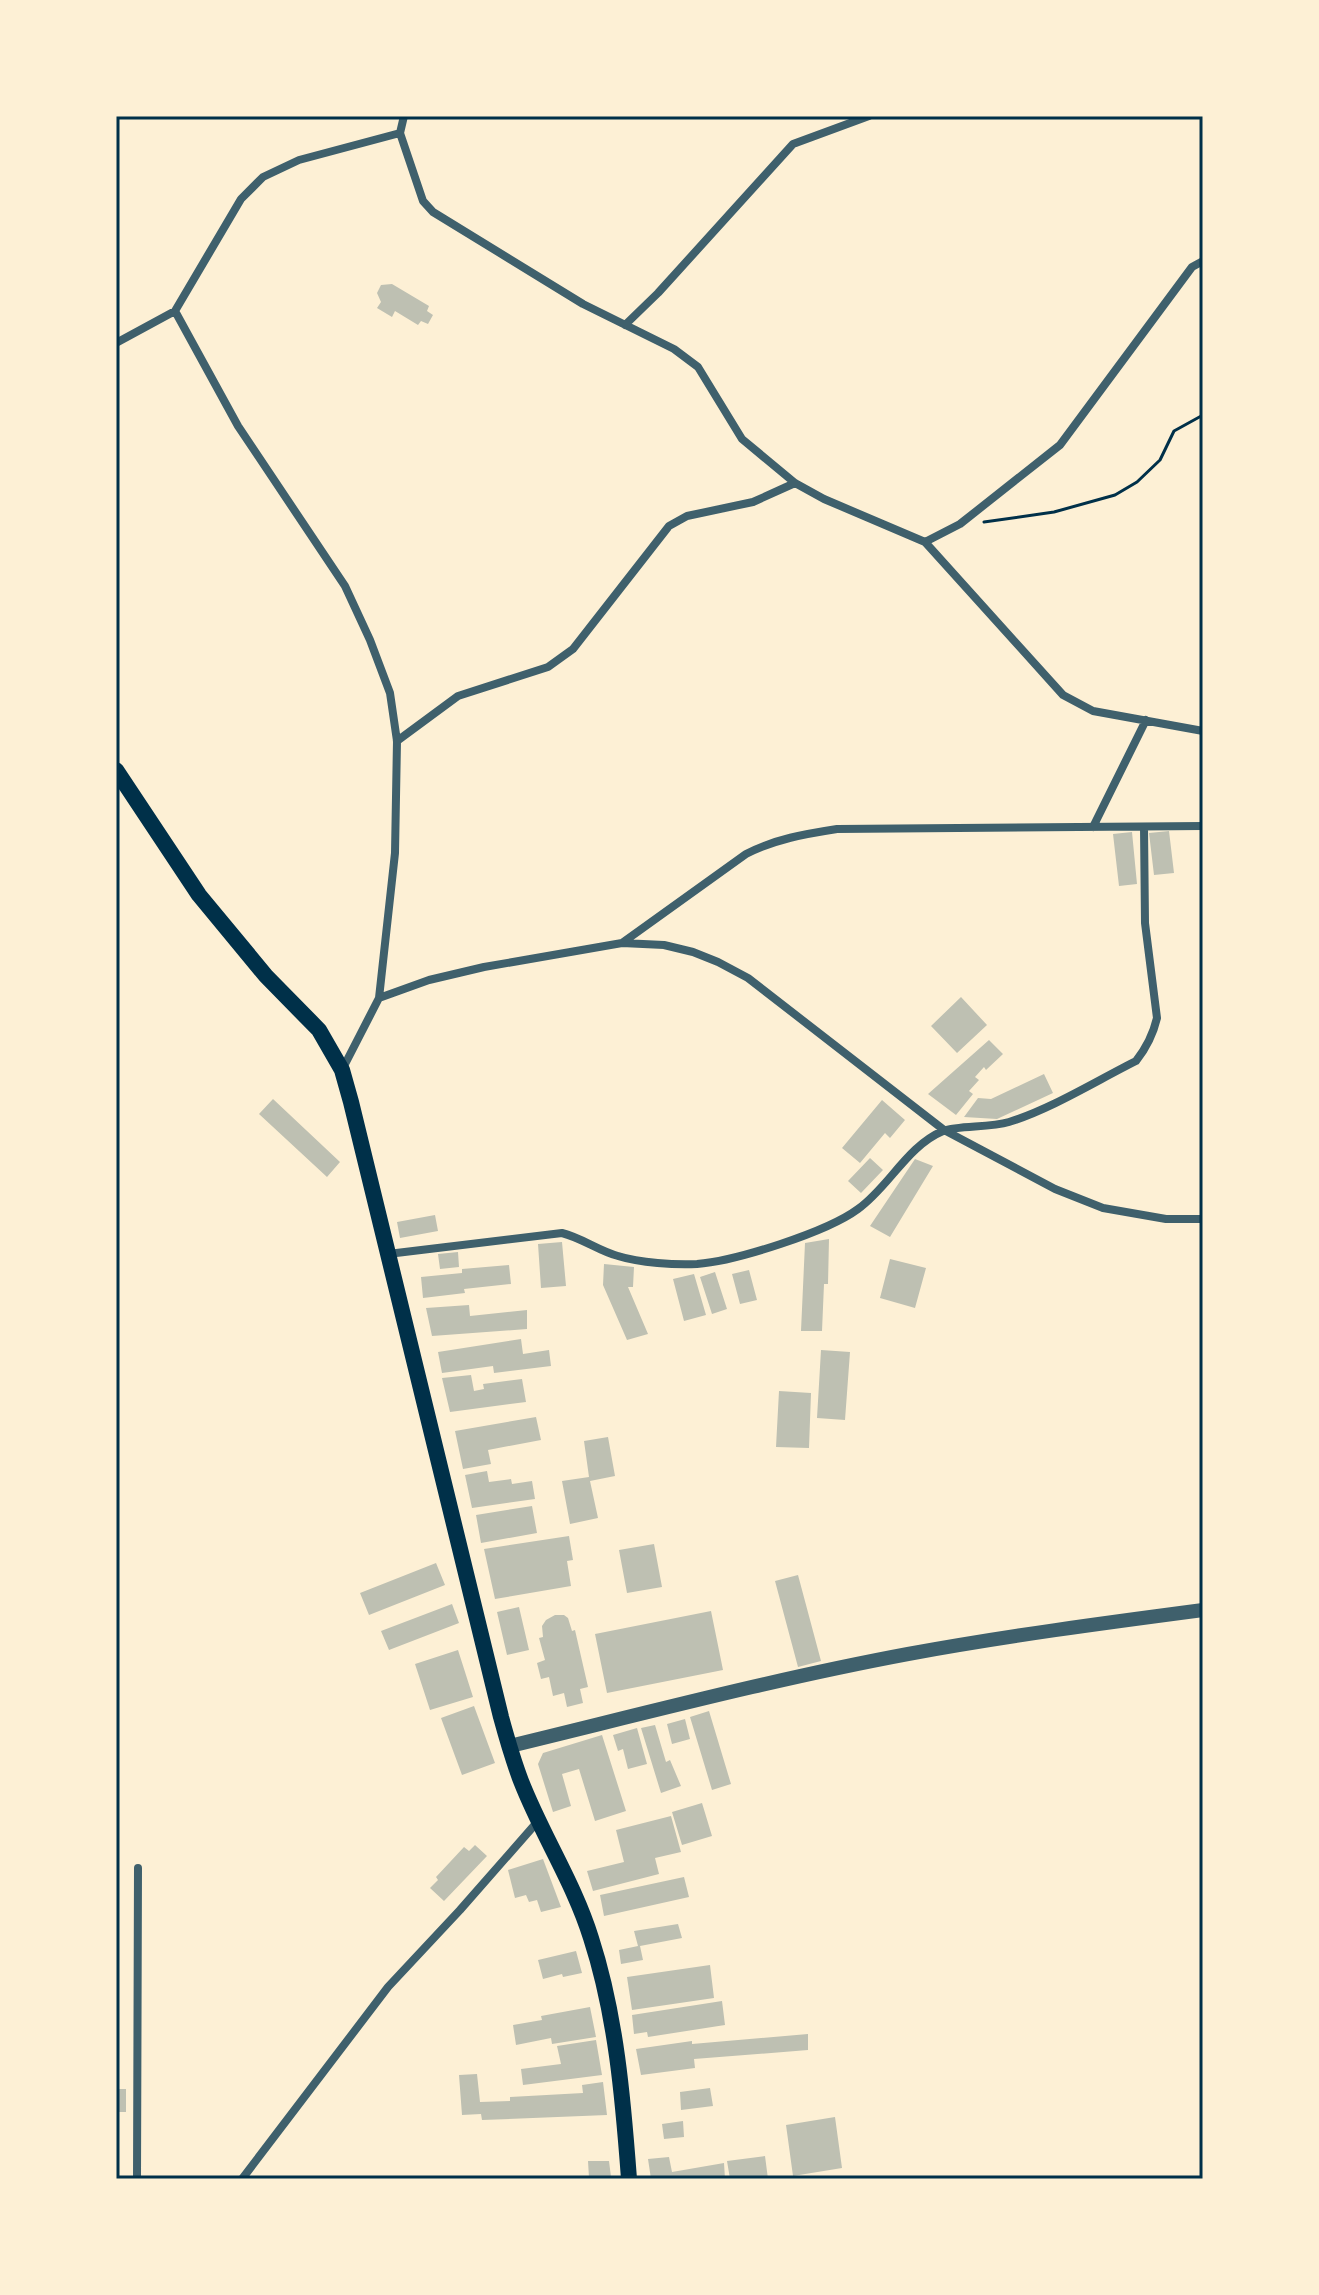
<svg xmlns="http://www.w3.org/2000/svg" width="1319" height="2295" font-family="Literata,serif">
<rect width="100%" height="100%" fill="#fdf0d5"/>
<path fill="#bec0b2" d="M392,284l37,22 -2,5 6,4 -5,9 -7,-3 -3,4 -23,-14 -3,6 -15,-9 4,-6 -4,-9 4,-8z
M1169,831l5,42 -20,2 -5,-42z
M1132,832l5,52 -18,2 -6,-52z
M961,997l26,28 -30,28 -26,-27z
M989,1040l14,14 -17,16 -2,-3 -9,10 4,3 -10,11 4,3 -17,21 -28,-21z
M1044,1074l9,19 -56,26 -33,-2 14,-19 13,1z
M273,1099l67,63 -13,15 -68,-63z
M882,1100l23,20 -15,18 -5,-5 -25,30 -18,-15z
M870,1158l13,12 -22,23 -13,-12z
M915,1159l18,7 -43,71 -20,-11z
M435,1215l3,16 -38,7 -3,-16z
M829,1239l-1,45h-4l-2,47h-21l4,-88z
M562,1242l4,44 -25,2 -3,-44z
M458,1252l1,15 -19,2 -2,-15z
M890,1259l36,9 -11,40 -35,-10z
M604,1264l30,3 -1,20h-5l20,47 -21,6 -24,-55z
M509,1265l2,19 -47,5 1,4 -42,5 -2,-21 41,-4v-4z
M749,1270l8,30 -17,4 -8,-30z
M715,1272l12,37 -15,5 -12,-37z
M694,1274l12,41 -22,6 -11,-42z
M469,1305l1,11 57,-6v19l-95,7 -6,-28z
M521,1339l2,15 26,-4 2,16 -57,7 -1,-7 -51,7 -4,-21z
M821,1350l29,2 -5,68 -28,-2z
M471,1375l3,16 10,-2 -1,-5 39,-5 4,23 -76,10 -8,-34z
M779,1391l32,2 -2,55 -33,-1z
M536,1417l5,23 -53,10 3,14 -28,5 -8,-38z
M608,1437l7,39 -25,5 8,37 -28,6 -8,-43 27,-4 -5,-36z
M487,1471l2,11 22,-3 1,5 20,-3 3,18 -63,9 -7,-33z
M532,1506l5,27 -56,10 -5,-28z
M569,1536l4,24 -6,1 4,25 -76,13 -11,-50z
M654,1544l8,43 -35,6 -8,-43z
M436,1563l9,22 -76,30 -9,-22z
M798,1575l23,86 -23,6 -23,-86z
M452,1604l7,19 -70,27 -8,-19z
M519,1607l10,43 -22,5 -10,-43z
M711,1611l12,59 -116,23 -12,-59z
M555,1615h9l4,3 4,13 3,-1 13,57 -8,2 3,14 -16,4 -3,-14 -11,3 -4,-19 -8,2 -4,-16 8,-3 -6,-22 4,-1 -1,-11 4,-6z
M458,1650l15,47 -43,13 -15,-46z
M474,1706l21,57 -33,12 -21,-57z
M709,1711l22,73 -19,6 -22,-73z
M685,1719l5,20 -18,5 -5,-20z
M655,1725l11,37 4,-2 11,26 -20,7 -20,-65z
M637,1728l10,36 -19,5 -5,-20 -5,2 -5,-16z
M602,1735l24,76 -31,10 -16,-52 -17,5 9,32 -18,6 -15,-48 5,-11z
M702,1803l10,33 -30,9 -10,-33z
M671,1816l10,36 -26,6 4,16 -66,17 -6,-20 37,-9 -8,-32z
M475,1845l12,11 -43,45 -14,-13 8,-8 -2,-3 28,-30 5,4z
M543,1859l18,48 -20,5 -4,-12 -8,2 -3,-7 -11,3 -7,-28z
M684,1877l5,20 -85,19 -4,-21z
M678,1924l4,14 -42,8 3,14 -22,4 -2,-14 19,-4 -4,-15z
M576,1951l6,22 -19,4 -1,-3 -19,5 -5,-19z
M710,1965l4,33 -82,12 -5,-33z
M722,2001l3,24 -77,12 -1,-5 -13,2 -2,-19z
M590,2007l6,30 -44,7 -1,-6 -35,7 -3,-20 29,-5 -1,-4z
M808,2034v16l-114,9 1,9 -54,7 -5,-26 56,-8v3z
M596,2040l6,35 -79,10 -2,-16 40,-5 -4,-18z
M477,2074l3,28 30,-1v-4l73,-4 -1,-8 21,-3 4,33 -125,5 -1,-6 -19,1 -3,-40z
M710,2088l3,18 -32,4 -1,-18z
M116,2089h10v23h-10z
M835,2117l7,51 -49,8 -7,-51z
M683,2121l1,16 -20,2 -2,-15z
M765,2156l3,23h-38l-3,-18z
M669,2157l3,15 52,-9 1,16h-74l-3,-20z
M588,2161h21l2,16 -22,1z"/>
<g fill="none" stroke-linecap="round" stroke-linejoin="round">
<path stroke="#003049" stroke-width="3" d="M984,522l70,-10 61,-17 22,-13 23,-22 14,-29 29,-16"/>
<path stroke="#3f606c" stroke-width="8" d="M400,133l23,68 10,11 150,92 91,45 24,18 44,72 53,44 29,16 101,43 138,153 30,16 110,20
M625,325l33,-32 135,-149 76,-28
M116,343l59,-32
M925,542l35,-18 100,-79 132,-178 11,-6
M397,741l61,-45 90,-29 25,-18 96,-123 18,-10 66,-14 42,-19
M1093,827l53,-107
M622,943l124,-89c29,-15 59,-20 91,-25l366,-3
M379,998l50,-18 55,-13 138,-24 42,2 29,7 25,10 30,16 196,152 111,59 48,19 63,11h37
M342,1070l37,-72 16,-145 2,-112 -7,-48 -20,-53 -25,-54 -107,-160 -63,-115 66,-112 22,-22 36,-17 101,-27 4,-17
M388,1254l174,-21c20,5 37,18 56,23 22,7 57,9 79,8 39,-3 130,-32 161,-55 31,-22 49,-63 85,-78 16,-6 46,-3 66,-9 42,-13 87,-41 127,-61 11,-14 17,-26 21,-43l-12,-95 -1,-96
M137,2179l1,-311
M242,2179l146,-192 72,-77 79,-90"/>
<path stroke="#3f606c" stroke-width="14" d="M510,1746c132,-32 264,-67 398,-92 98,-18 196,-31 295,-44"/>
<path stroke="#003049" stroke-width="16" d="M116,770l83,125 67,81 53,54 23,40 9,32 150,615c6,22 12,43 20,64 21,54 53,102 70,157 25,77 32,160 38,241"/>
</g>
<rect width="1319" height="2295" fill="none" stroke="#fdf0d5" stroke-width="236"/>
<rect x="118" y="118" width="1083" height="2059" fill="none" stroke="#003049" stroke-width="3"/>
</svg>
